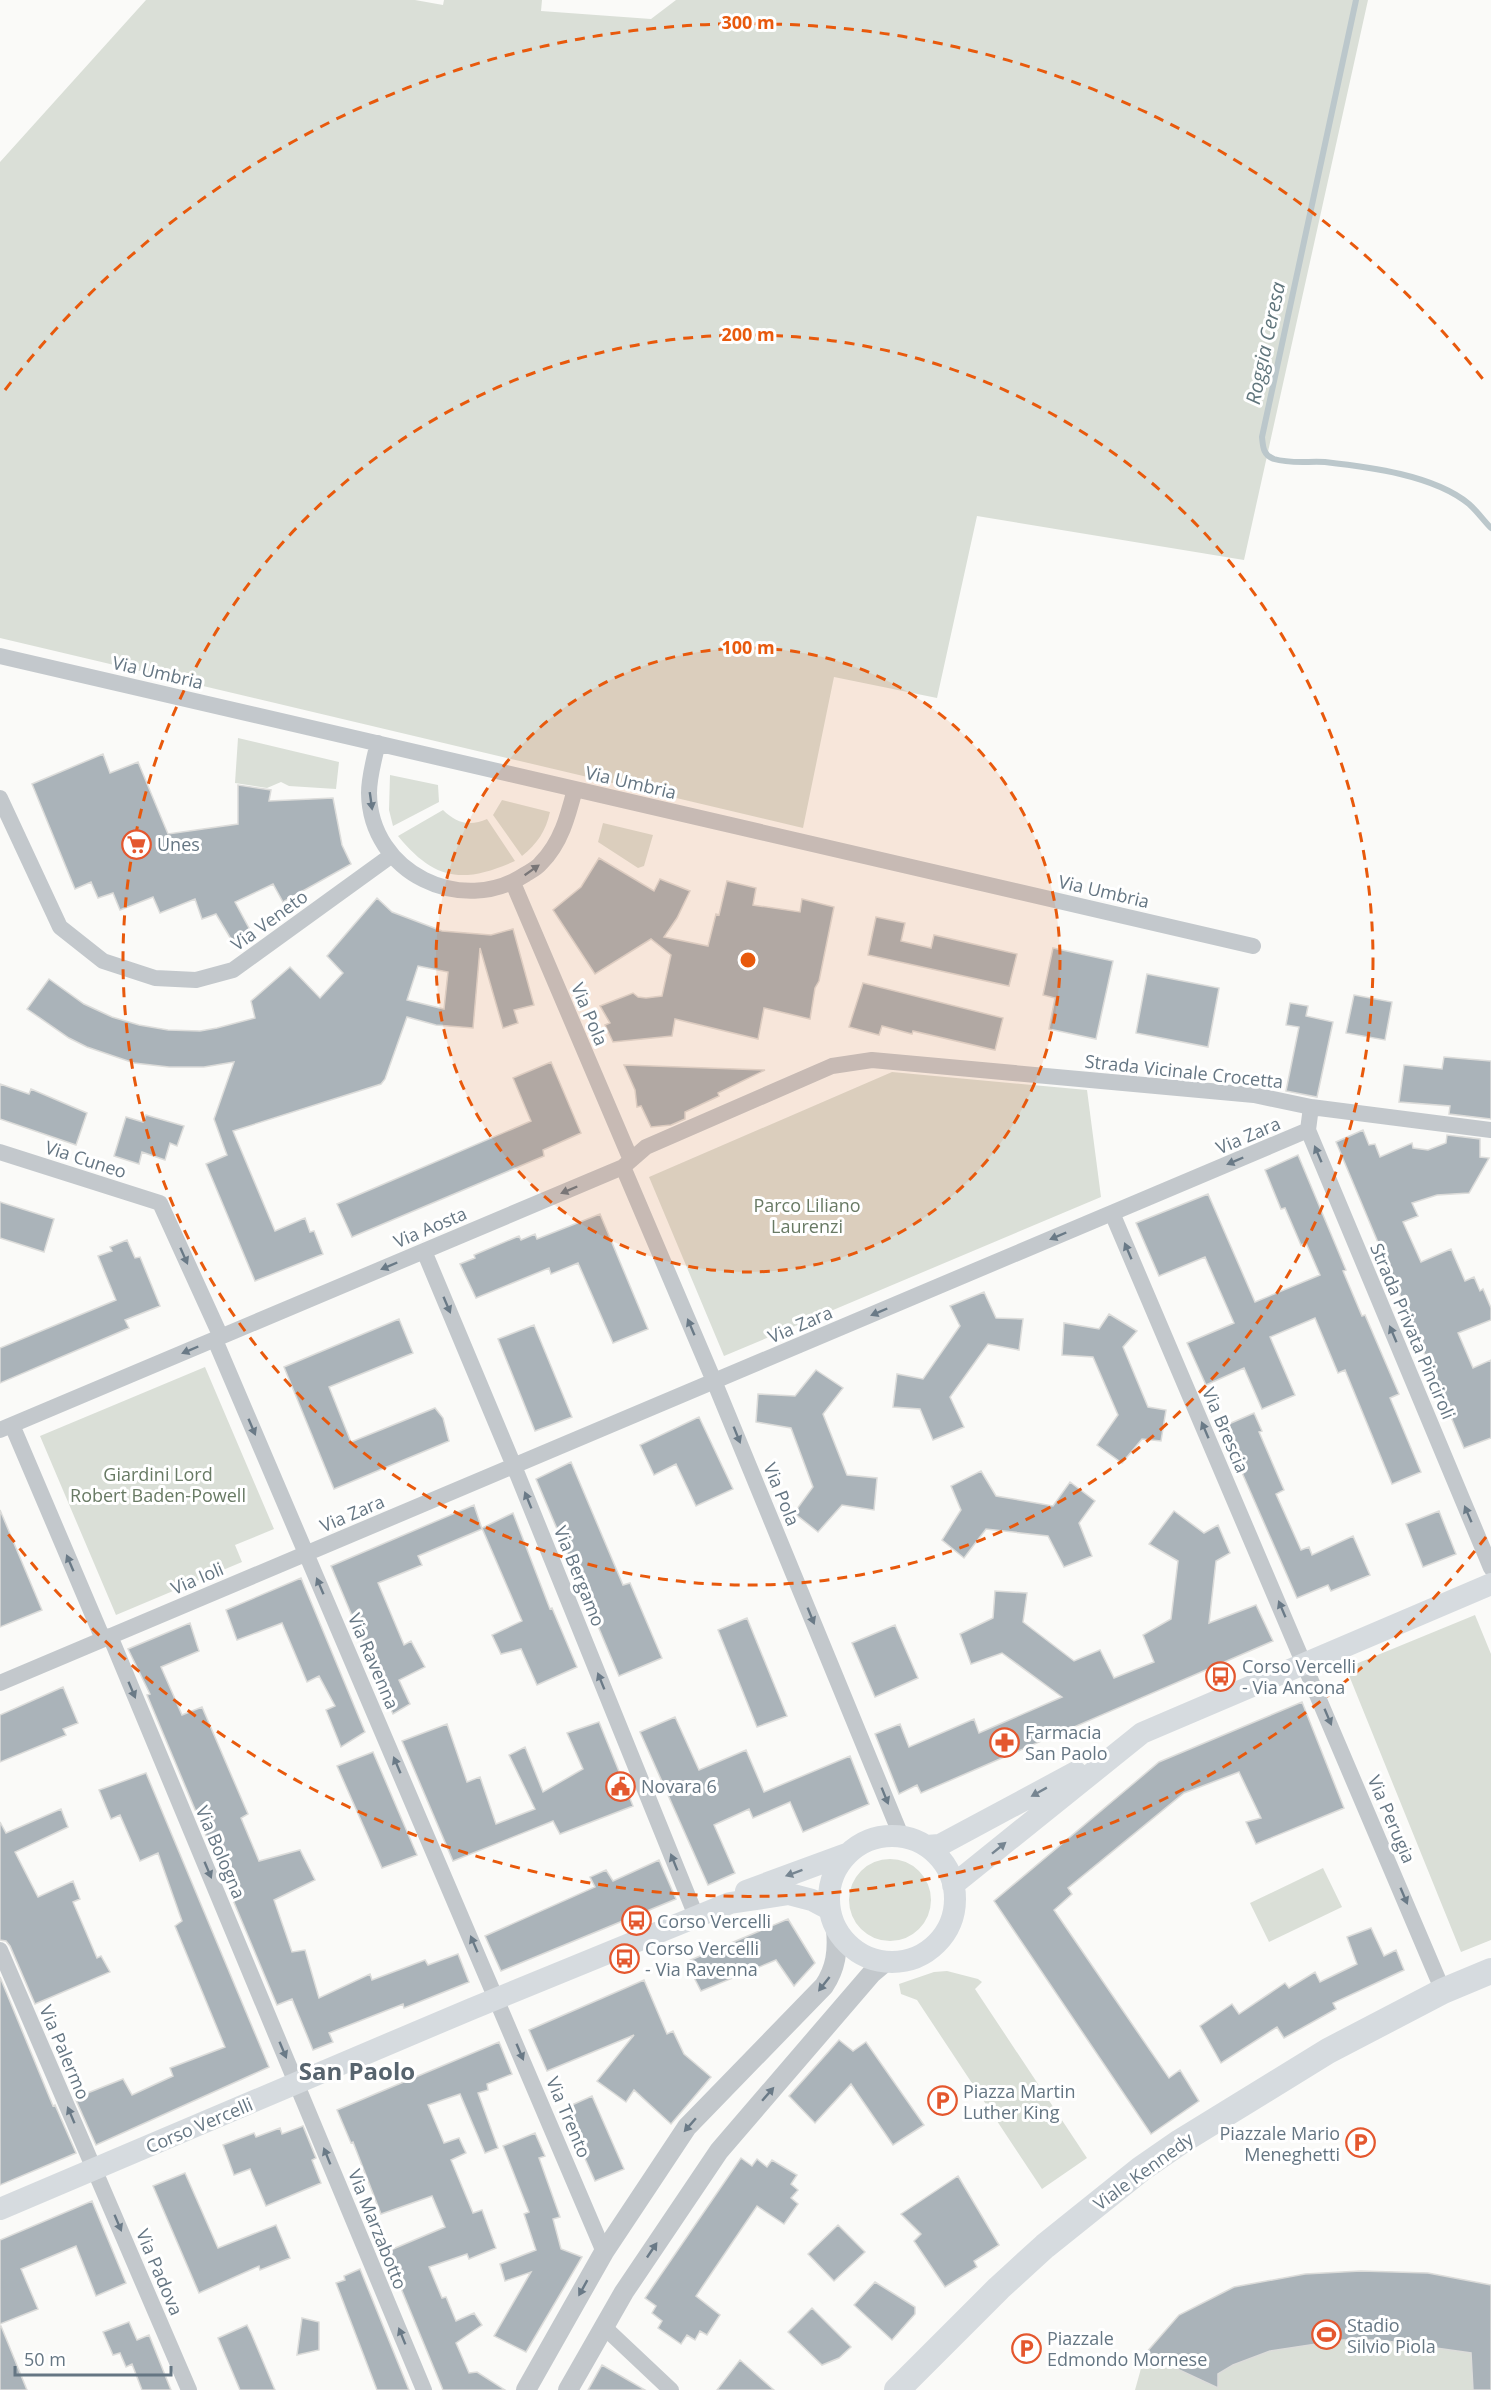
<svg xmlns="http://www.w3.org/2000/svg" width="1491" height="2390" font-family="'Open Sans',sans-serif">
<rect width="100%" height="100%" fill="#fafaf8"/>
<path fill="#dadfd7" d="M146,0h269l28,5 1,-5h98l-1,11 110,8 25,-19h692l-124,560 -267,-44 -40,182 -103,-21 -31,151 -803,-190v-476z
M238,738l101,24 -3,27 -47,-3 -8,-4 -14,6 -32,-5z
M390,775l48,10 1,17 -46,24 -4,-16z
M502,800l48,12c-4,19 -13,32 -28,44l-29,-41z
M443,810c13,13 27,17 44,9l28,42c-52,23 -80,20 -117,-25z
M603,823l50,12 -9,31 -6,2 -40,-26z
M892,1072l195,18 14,107 -377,159 -75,-179z
M205,1367l69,162 -39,16 7,17 -126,53 -76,-179z
M1475,1615l16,39v286l-30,12 -115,-284z
M849 1900a41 41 0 1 1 82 0a41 41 0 1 1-82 0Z
M1323,1868l19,39 -73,35 -19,-39z
M947,1971l31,8 4,3 -7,7 112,169 -45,31 -125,-189 -16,-6 -2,-10 35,-12z
M1361,2271l67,2 63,12v105h-356l10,-36 34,-39 55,-28 71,-13z"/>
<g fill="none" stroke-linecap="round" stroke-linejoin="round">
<path stroke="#bbc7cb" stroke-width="6" d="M1356,0l-94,437c1,10 1,18 12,22 16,5 35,2 51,3 44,5 109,13 144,42 8,7 15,17 22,24"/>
</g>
<path fill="#aab3b9" stroke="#dcdcda" stroke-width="1.5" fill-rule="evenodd" d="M103,754l7,19 28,-11 30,72 70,-10v-39l33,5 -2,11 64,-3 9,47 9,19 -68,38 -10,-18 -38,18 15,28 1,7 -3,6 -11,6 -21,-35 -14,5 -7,-20 -35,14 -7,-16 -33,13 -7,-17 -15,5 -7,-16 -16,7 -43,-105z
M599,858l55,33 6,-12 30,12 -13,27 -13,19 44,9 8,-32 3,1 8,-34 29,7 -3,17 47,7 2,-13 32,8 -15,74 -4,7 -5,31 -46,-11 -6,31 -83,-20 -3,17 -59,6 -8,-17 5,-2 -10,-17 33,-13 5,4 8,1 16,-2 9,-41 -20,-16 -56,35 -42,-64 28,-23z
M377,898l15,14 50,19 49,4 22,-6 21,76 -20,5 4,13 -15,5 -23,-80 -7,80 -37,-3 -29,-8 -22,62 -4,5 -148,47 42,100 30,-13 5,14 4,-1 9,23 -68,27 -49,-117 21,-9 -13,-36 20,-57 -30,5h-35l-35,-4 -47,-16 -18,-9 -42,-29 22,-30 35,25 28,13 27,8 29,5 32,1 17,-3 38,-10 -4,-17 39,-34 30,31 23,-25 -16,-17zM418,966l30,6 -4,37 -37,-9z
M876,917l29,6 -4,18 30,7 3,-13 83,19 -8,32 -141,-31z
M1053,948l60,13 -17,78 -47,-10 6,-31 -12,-3z
M1147,974l72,14 -11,59 -72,-14z
M863,983l140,35 -8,32 -82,-19 -1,3 -30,-8 -3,9 -30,-8z
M1354,995l38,7 -7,38 -39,-7z
M1290,1003l18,3 -2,10 27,6 -16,75 -31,-6 13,-64 -13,-2z
M1444,1057l47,4v58l-42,-5 1,-8 -51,-4 5,-37 38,4z
M551,1062l30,71 -38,17 1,6 -192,81 -15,-33 194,-83 -18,-43z
M624,1065l141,5 -47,23 1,3 -34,16v7l-14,6 -20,2 -10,-21 -4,1 -2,-17z
M0,1084l29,10 2,-5 56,24 -11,32 -76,-26z
M146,1115l38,11 -7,20 -7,-3 -5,17 -23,-8 -3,12 -25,-8 12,-39 17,5z
M1363,1130l6,15 6,-1 5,13 32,-14 1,5 15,2 18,-7 1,-8 33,4v18l9,1 -20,35 -32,2 -25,8 6,13 -15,6 18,40 30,-13 14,32 9,-4 6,14 3,-2 8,19v12l-33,13 15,35 18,-8v78l-27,10 -128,-306z
M1298,1155l48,115 -3,1 19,45 3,-1 34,79 -9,4 31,74 -29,12 -47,-114 -7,3 -23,-55 -45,19 25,58 -33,14 -18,-41 -38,17 -19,-42 47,-20 -29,-66 -46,19 -23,-53 72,-29 47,108 65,-27 -14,-32 -5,2 -16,-37 -4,1 -16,-39z
M0,1202l54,17 -10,33 -44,-14z
M600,1214l48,115 -35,14 -35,-80 -27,11 -2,-6 -73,30 -16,-34 15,-6 -1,-3 45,-19 2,4 14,-6 2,5z
M127,1240l8,18 5,-1 20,49 -35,14 4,8 -129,55v-35l116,-48 -18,-44 14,-5 -2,-4z
M984,1292l12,26 27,1 -4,31 -31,-6 -38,53 14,30 -31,13 -13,-31 -27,-2 4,-33 26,5 37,-53 -10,-20z
M1109,1314l28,17 -14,16 25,60 18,3 -5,31 -19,-2 -20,24 -25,-18 21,-30 -25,-58 -31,-2 2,-32 35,6z
M399,1319l14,34 -84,34 22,55 84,-34 8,10 6,23 -115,48 -50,-122z
M534,1325l38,92 -37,14 -37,-92z
M816,1370l27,18 -20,26 24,61 30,3 -3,32 -32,-5 -24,27 -24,-19 19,-26 -22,-59 -35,-6 2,-28 37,2z
M1254,1413l8,18 -3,1 25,58 -8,4 25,56 8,-3 3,8 41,-19 17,39 -39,16 -3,-6 -31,13 -75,-171z
M699,1417l34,72 -37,17 -20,-42 -22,11 -14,-30z
M571,1462l52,123 7,-2 32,75 -43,18 -83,-197z
M981,1471l15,25 57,10 17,-24 25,19 -16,22 13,33 -28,11 -16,-31 -62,-7 -22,29 -22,-18 19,-30 -10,-24z
M474,1505l8,24 -64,27 4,9 -44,18 26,62 7,-4 14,26 -26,13 11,24 -17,10 -27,-59 2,-1 -37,-88z
M0,1510l42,100 -42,17z
M1174,1511l30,22 14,-8 12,28 -14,8 -7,62 47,-18 17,36 -352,152 -4,-8 -18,9 -24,-60 25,-10 9,23 65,-28 5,14 83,-36 -60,-44 -31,11 -11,-30 33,-16 2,-27 32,2 -4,29 51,39 26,-11 14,28 40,-16 -11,-27 28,-16 7,-58 -29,-17z
M1439,1511l17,43 -33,13 -17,-43z
M513,1513l37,96 2,-1 25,59 -40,18 -16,-36 -20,5 -9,-19 30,-14 -40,-93z
M301,1578l64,154 -24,15 -15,-37 9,-4 -16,-30 -12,6 -25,-59 -45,17 -11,-30z
M747,1618l40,98 -30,11 -39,-97z
M190,1623l9,28 -38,16 21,48 20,-8 46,107 -7,4 18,43 41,-11 15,30 -41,20 18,52 13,-2 14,48 51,-24 2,6 53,-20 3,5 30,-11 11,28 -65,26 -1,-4 -74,29 4,9 -20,8 -21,-51 -15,6 -130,-310 3,-1 -22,-45z
M895,1625l23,53 -43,19 -23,-54z
M63,1687l15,36 -15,6 3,6 -66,27v-47z
M1302,1702l42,106 -88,36 -10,-22 15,-4 -22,-46 -55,21 -116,95 4,6 -18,16 115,168 11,-8 19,31 -48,33 -157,-233 165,-139z
M675,1717l24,53 47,-20 18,42 86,-36 19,48 -66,28 -13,-30 -37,16 -4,-9 -35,16 21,48 -27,12 -68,-153z
M599,1722l34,84 -73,28 -7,-13 -100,40 -51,-120 45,-17 20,58 13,-5 16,47 39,-15 -26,-54 16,-8 18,45 40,-23 -16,-36z
M373,1752l44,103 -35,13 -45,-102z
M146,1773l123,294 -173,78 -21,-47 48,-19 9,16 41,-19 -3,-8 55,-21 -50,-121 7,-5 -24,-68 -18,8 -20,-46 -9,4 -12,-29z
M61,1809l7,18 -53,25 23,45 35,-16 7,18 -7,3 24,56 4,-2 9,16 -75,32 -25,-58 -4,-5 -6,-1v-118l6,11z
M659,1860l17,39 -175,72 -16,-35 110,-49 -5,-10 16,-7 7,11z
M788,1919l27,44 -21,23 -18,-26 -75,31 -15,-29z
M1371,1928l13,28 12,-6 8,20 -71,33 3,6 -52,29 -7,-11 -56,36 -21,-37 32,-22 7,10 46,-31 4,5 26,-16 5,10 37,-18 -10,-27z
M0,1977l53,129 2,-1 21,48 -76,32z
M644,1980l23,54 6,-3 11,23 27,23 -40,47 -37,-34 -8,12 -29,-21 37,-46 -87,36 -18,-41z
M839,2040l14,11 13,-9 58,83 -31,20 -42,-61 -36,39 -26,-27z
M499,2042l13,32 -25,10 1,6 -10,3 20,55 -13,5 -25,-59 -32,11 16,38 15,-5 7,15 -15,7 22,53 9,-3 14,38 -27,11 -2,-5 -38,13 13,31 4,-1 10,24 18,-8 8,12 -26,18 13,30 8,-1 28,18h-62l-57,-138 59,-25 -13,-31 -51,18 -28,-72 -2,1 -14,-33z
M592,2096l32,73 -29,12 -32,-72z
M303,2126l13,32 -4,2 9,23 -55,23 -16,-37 -16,6 -11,-30 31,-12 2,4 24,-9 2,6z
M535,2133l10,23 -6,2 21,59 -7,2 8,30 21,8 -56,95 -32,-16 37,-64 -26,9 -5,-17 36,-14 -12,-36 5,-2 -26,-66z
M741,2158l11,8 5,-7 10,8 5,-7 25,15 -6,9 7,6 -7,8 7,6 -14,20 -27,-18 -61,90 24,19 -13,20 -7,-4 -5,9 -8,-5 -6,9 -23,-16 4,-7 -10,-8 4,-7 -11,-8z
M185,2173l33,75 58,-23 14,33 -30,12 -1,-4 -60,27 -46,-107z
M958,2176l41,69 -25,16 3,6 -32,20 -31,-46 7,-7 -20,-20z
M92,2201l34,82 -30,13 -20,-50 -55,23 17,40 -38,15v-84z
M838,2225l27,27 -31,29 -26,-27z
M360,2269l49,121h-32l-41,-107 9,-3 -1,-4z
M1361,2271l67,2 63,12v105h-18l-2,-37 -92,-13h-36l-73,11 -37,14 -15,9v14l-73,-34 34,-39 55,-28 71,-13z
M875,2282l40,25v7l-23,26 -38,-35z
M812,2308l39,39 -12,11 -17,7 -34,-33z
M302,2318l17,4v28l-22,5z
M129,2322l8,18 12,-5 22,55h-29l-10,-26 -6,3 -6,-14 -7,2 -10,-23z
M247,2325l4,8 24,57h-35l-22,-52z
M0,2326h1l26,64h-27z
M740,2360l34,30h-57z
M602,2365l43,25h-57z"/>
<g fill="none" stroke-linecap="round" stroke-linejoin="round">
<path stroke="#c3c8cc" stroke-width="16" d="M0,656l1253,290
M378,743c-4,16 -9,34 -9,50 1,80 93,124 157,81 5,-3 11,-6 15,-11 20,-20 27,-47 34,-74
M0,798l60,129 43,34 52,17 41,2 37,-10 159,-115
M513,883l118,277
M1311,1107l-3,23 183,438
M0,1152l160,51 61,134
M623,1167l91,214 188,457
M1112,1213l331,778
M424,1251l90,215 182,450
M215,1340l389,912
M12,1425l91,214
M0,1430l623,-263 23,-20 186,-81 40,-6 382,35 57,12 180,23
M110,1636l314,754
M0,1683l1308,-553
M0,1950l189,440
M603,2326l68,64"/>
<path stroke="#c3c8cc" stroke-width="20" d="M526,2390l78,-138 83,-125 137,-141c12,-18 14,-35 12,-57
M568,2390l56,-98 95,-141 153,-178 13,-11"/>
<path stroke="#d6dbdf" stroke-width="22" d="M829 1899a63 63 0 1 1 126 0a63 63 0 1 1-126 0Z
M926,1846l14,-1 136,-73
M953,1885l189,-152 349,-149
M746,1891l103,-38
M0,2209l471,-200 259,-106 59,-9 23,6 17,9"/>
<path stroke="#d6dbdf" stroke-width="26" d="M897,2390l102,-102 46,-42 96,-77 39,-27 148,-91 115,-60 48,-20"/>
</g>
<defs><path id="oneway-solid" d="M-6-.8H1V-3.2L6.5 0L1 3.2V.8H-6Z" transform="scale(1.5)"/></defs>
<g fill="#6a7a87">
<use href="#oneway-solid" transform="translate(371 801) rotate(82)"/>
<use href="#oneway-solid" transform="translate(532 870) rotate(-35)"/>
<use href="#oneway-solid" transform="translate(1318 1154) rotate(-113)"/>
<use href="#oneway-solid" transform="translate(1235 1161) rotate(157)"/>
<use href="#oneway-solid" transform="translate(569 1190) rotate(157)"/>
<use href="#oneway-solid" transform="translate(1058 1236) rotate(157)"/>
<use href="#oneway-solid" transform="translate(1128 1251) rotate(-113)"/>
<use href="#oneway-solid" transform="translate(184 1256) rotate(66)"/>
<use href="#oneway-solid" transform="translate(389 1266) rotate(157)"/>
<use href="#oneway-solid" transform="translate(447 1305) rotate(67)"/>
<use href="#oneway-solid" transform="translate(879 1312) rotate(157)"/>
<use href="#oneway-solid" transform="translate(691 1327) rotate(-113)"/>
<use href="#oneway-solid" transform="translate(1393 1334) rotate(-113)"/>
<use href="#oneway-solid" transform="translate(190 1350) rotate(157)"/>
<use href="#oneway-solid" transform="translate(252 1427) rotate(67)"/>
<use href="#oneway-solid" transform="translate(1205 1430) rotate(-113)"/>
<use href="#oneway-solid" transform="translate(737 1435) rotate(68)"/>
<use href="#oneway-solid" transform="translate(528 1500) rotate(-112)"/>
<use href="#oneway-solid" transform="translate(1468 1514) rotate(-113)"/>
<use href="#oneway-solid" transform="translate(70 1563) rotate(-113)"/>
<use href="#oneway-solid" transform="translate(320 1586) rotate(-113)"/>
<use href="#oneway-solid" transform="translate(1282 1609) rotate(-113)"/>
<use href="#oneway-solid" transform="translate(811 1616) rotate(68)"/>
<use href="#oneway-solid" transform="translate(601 1681) rotate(-112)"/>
<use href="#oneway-solid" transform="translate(132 1690) rotate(67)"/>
<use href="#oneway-solid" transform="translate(1328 1717) rotate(67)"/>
<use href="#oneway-solid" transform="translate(397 1765) rotate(-113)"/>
<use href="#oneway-solid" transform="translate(885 1796) rotate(68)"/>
<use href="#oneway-solid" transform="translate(674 1862) rotate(-112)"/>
<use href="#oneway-solid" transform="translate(208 1870) rotate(67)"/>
<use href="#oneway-solid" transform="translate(1404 1896) rotate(67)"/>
<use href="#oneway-solid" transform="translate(474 1944) rotate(-113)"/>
<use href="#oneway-solid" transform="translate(824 1984) rotate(128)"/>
<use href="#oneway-solid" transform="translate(283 2050) rotate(67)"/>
<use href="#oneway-solid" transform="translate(520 2052) rotate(67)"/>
<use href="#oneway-solid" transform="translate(768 2094) rotate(-49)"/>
<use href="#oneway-solid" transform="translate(71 2115) rotate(-113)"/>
<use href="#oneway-solid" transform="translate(690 2125) rotate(131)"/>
<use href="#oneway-solid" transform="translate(327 2156) rotate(-112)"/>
<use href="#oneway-solid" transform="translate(118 2223) rotate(67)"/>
<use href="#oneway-solid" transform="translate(652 2250) rotate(-56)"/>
<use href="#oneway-solid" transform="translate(583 2288) rotate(119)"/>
<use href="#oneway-solid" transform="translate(402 2336) rotate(-112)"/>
</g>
<g fill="#768591">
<use href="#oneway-solid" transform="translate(1039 1792) rotate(151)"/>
<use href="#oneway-solid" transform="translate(999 1848) rotate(-39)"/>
<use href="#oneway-solid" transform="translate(794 1873) rotate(160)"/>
</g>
<circle cx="748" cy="960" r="312" fill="#e8590c" fill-opacity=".12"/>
<g fill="none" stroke="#e8590c" stroke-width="3" stroke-dasharray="10 8">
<circle cx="748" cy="960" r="312"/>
<circle cx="748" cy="960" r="625"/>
<path d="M1486 1537A937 937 0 0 1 5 1530M5 390A937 937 0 0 1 1486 383"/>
</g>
<defs>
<symbol id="supermarket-ring" viewBox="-11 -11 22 22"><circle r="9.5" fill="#fff" stroke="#e4572e" stroke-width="1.5"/><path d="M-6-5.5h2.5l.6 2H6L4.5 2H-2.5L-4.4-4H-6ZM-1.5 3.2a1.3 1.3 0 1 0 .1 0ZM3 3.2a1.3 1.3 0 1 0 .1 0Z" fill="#e4572e"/></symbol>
<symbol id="bus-ring" viewBox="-11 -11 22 22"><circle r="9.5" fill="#fff" stroke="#e4572e" stroke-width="1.5"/><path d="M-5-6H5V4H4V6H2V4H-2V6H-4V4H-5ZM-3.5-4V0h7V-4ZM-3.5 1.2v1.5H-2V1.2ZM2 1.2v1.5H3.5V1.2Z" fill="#e4572e"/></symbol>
<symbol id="pharmacy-ring" viewBox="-11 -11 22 22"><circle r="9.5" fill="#fff" stroke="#e4572e" stroke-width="1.5"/><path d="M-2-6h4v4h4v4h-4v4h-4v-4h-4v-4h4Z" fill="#e4572e"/></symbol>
<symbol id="civic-ring" viewBox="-11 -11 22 22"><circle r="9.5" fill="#fff" stroke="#e4572e" stroke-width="1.5"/><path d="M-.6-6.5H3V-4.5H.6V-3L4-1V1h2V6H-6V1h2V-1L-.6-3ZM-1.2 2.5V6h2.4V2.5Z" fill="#e4572e"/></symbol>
<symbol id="parking-ring" viewBox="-11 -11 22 22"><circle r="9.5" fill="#fff" stroke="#e4572e" stroke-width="1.5"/><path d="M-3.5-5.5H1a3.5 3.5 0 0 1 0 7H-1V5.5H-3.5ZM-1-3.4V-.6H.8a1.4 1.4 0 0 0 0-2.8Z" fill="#e4572e"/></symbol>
<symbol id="stadium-ring" viewBox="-11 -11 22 22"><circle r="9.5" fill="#fff" stroke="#e4572e" stroke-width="1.5"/><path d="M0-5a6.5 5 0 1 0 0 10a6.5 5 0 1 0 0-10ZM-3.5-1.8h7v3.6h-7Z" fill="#e4572e"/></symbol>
</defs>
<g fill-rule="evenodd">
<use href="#supermarket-ring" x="120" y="828" width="33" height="33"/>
<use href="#bus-ring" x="1204" y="1660" width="33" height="33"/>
<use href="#pharmacy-ring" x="988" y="1726" width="33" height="33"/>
<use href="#civic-ring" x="604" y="1770" width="33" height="33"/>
<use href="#bus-ring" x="620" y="1904" width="33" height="33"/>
<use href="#bus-ring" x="608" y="1942" width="33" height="33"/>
<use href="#parking-ring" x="926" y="2084" width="33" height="33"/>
<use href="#parking-ring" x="1344" y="2126" width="33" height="33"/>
<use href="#stadium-ring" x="1310" y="2318" width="33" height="33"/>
<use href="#parking-ring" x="1010" y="2332" width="33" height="33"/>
</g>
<g text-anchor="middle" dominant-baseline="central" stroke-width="6" stroke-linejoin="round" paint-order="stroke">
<g font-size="18" fill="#657683" stroke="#fff">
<text transform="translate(158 672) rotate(13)">Via Umbria</text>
<text transform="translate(631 782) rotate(13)">Via Umbria</text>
<text transform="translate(1104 891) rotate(13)">Via Umbria</text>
<text transform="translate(269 920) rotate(-36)">Via Veneto</text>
<text transform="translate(590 1014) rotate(67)">Via Pola</text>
<text transform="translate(1184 1071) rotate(6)">Strada Vicinale Crocetta</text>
<text transform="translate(1248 1135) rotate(-23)">Via Zara</text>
<text transform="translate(86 1159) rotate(18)">Via Cuneo</text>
<text transform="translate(430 1227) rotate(-23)">Via Aosta</text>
<text transform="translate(800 1324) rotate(-23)">Via Zara</text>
<text transform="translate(1413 1331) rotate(67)">Strada Privata Pinciroli</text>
<text transform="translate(1226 1430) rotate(67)">Via Brescia</text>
<text transform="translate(782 1494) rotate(68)">Via Pola</text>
<text transform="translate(352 1513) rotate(-23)">Via Zara</text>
<text transform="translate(580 1576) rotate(68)">Via Bergamo</text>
<text transform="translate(197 1578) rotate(-23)">Via Ioli</text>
<text transform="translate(374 1661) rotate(67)">Via Ravenna</text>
<text transform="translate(1392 1819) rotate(67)">Via Perugia</text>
<text transform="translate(221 1852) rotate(67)">Via Bologna</text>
<text transform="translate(65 2052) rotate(67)">Via Palermo</text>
<text transform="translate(569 2117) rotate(67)">Via Trento</text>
<text transform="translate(199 2125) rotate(-23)">Corso Vercelli</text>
<text transform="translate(1143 2171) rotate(-36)">Viale Kennedy</text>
<text transform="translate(378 2229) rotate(68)">Via Marzabotto</text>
<text transform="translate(160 2272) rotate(67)">Via Padova</text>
</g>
<g font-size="18" fill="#657683" stroke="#fff" text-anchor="start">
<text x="157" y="844">Unes</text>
<text x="1242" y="1666">Corso Vercelli<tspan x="1242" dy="21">- Via Ancona</tspan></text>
<text x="1025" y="1732">Farmacia<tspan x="1025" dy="21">San Paolo</tspan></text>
<text x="641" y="1786">Novara 6</text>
<text x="657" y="1921">Corso Vercelli</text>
<text x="645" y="1948">Corso Vercelli<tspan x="645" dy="21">- Via Ravenna</tspan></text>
<text x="963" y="2091">Piazza Martin<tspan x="963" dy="21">Luther King</tspan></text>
<text x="1340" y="2133" text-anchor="end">Piazzale Mario<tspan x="1340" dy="21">Meneghetti</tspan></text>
<text x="1347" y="2325">Stadio<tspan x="1347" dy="21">Silvio Piola</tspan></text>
<text x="1047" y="2338">Piazzale<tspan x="1047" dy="21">Edmondo Mornese</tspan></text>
</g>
<g font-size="18" fill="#687a64" stroke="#fff">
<text x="807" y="1205">Parco Liliano<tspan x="807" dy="21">Laurenzi</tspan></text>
<text x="158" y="1474">Giardini Lord<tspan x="158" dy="21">Robert Baden-Powell</tspan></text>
</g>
<g font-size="20" font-style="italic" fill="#60757c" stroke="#fff">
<text transform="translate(1265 343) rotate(-78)">Roggia Ceresa</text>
</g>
<g font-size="24" font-weight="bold" fill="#57646e" stroke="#fff">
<text x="357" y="2070">San Paolo</text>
</g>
</g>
<circle cx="748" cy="960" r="9" fill="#e8590c" stroke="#fff" stroke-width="3"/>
<g font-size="18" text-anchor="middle" font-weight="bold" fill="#e8590c" stroke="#fff" stroke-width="6" stroke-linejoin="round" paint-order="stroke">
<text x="748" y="29">300 m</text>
<text x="748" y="341">200 m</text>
<text x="748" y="654">100 m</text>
</g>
<path d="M15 2366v9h156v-9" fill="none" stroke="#657683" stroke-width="3"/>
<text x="24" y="2366" font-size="18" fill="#657683" stroke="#ffffff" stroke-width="4.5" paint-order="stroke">50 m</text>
</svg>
